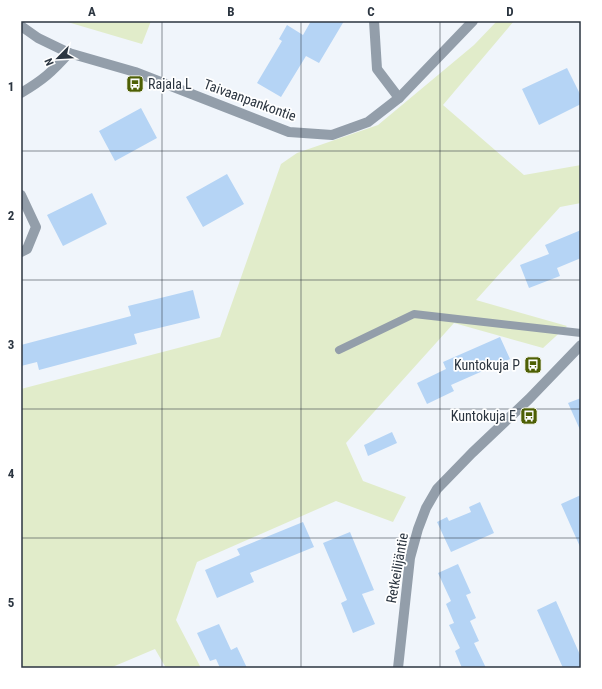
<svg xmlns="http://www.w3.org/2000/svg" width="602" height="689" font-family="'Roboto Condensed',sans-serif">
<rect width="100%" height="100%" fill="#f0f5fb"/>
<path fill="#e1ecca" d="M64,21h87l-9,23z
M497,21h17l-71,84 81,70 57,-10v38l-21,4 -84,93 91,26 -24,22 -89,-25 -108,120 17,38 43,16 -13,25 -57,-21 -139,61 -21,58 25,48h-35l-11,-19 -45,19h-89v-279l199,-52 61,-173 16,-11 81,-28 96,-80z"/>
<path fill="#b5d4f5" d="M311,21h33l-25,42 -13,-7 -25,41 -24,-14 25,-42 -3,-2 8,-14 16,10z
M567,68l14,28v8l-42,21 -17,-36z
M141,108l16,30 -42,23 -16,-30z
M227,174l17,30 -41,23 -17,-30z
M92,193l15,31 -44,22 -16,-31z
M581,230v28l-24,10 3,8 -31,12 -9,-23 29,-11 -4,-9z
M193,290l7,28 -66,16 3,10 -98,26 -2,-8 -16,4v-21l110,-29 -3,-10z
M500,337l10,22 -59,26 3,6 -27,13 -10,-21 29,-14 -3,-7z
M581,398v34l-13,-29z
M392,432l5,11 -29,13 -4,-11z
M581,495v54l-20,-45z
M480,502l14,31 -43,19 -14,-30 10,-5 2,4 22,-9 -2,-5z
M303,522l11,25 -64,26 4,9 -37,16 -12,-28 35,-15 -3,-6z
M350,532l24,58 -12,4 13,30 -22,9 -12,-30 6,-3 -24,-57z
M458,564l13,29 -5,2 10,23 -6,3 9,20 -5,2 12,25h-24l-7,-17 5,-3 -11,-23 5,-2 -8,-19 5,-3 -13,-28z
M556,601l25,56v11h-18l-26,-58z
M219,624l12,26 6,-3 10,21h-27l-4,-9 -6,2 -13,-28z"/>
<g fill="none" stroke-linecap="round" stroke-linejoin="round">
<path stroke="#939eaa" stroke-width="8" d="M339,350l75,-36 167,19"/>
<path stroke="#939eaa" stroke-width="10" d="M374,21l3,48 22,29
M21,93c22,-13 31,-21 48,-40
M21,195l15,32 -9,22 -6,3"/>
<path stroke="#939eaa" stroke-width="10" d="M21,26l17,12 31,15 66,19 154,60 43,3 36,-13 31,-24 74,-77
M398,668l12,-110 8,-29 8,-21 11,-19 35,-36 57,-54 52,-54"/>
</g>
<path fill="none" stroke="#2b3540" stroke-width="1" stroke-opacity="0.55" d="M162,21v647M301,21v647M440,21v647M21,151h560M21,280h560M21,409h560M21,538h560"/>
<defs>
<symbol id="bus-square" viewBox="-11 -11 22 22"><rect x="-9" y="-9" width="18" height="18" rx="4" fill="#4d5f04" stroke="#fff"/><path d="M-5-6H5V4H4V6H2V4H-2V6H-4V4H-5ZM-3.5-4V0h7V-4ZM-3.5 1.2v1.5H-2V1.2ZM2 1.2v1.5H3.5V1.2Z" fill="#fff"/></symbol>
</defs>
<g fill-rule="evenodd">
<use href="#bus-square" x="125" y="74" width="20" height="20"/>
<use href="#bus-square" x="523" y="355" width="20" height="20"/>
<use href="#bus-square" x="519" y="406" width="20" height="20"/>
</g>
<g text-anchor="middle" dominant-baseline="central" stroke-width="3.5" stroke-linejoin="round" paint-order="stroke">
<g font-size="14" fill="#2b3540" stroke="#fff" text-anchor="end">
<text x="148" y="84" text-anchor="start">Rajala L</text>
<text x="520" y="365">Kuntokuja P</text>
<text x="516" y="416">Kuntokuja E</text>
</g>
<g font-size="14" fill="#2b3540" stroke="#fff">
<text transform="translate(250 100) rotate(20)">Taivaanpankontie</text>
<text transform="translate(397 568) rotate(-80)">Retkeilijäntie</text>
</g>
</g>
<rect width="602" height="689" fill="none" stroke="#ffffff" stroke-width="44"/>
<g transform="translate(58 58) rotate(246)" stroke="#ffffff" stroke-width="3" paint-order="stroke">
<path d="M0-3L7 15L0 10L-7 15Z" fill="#2b3540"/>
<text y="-6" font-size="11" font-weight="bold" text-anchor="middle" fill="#2b3540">N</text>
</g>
<rect x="22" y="22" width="558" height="645" fill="none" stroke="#2b3540" stroke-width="1.5"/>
<g font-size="13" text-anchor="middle" font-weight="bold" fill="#2b3540">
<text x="92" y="16">A</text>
<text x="231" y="16">B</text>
<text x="371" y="16">C</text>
<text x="510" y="16">D</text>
<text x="11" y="91">1</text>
<text x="11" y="220">2</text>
<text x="11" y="349">3</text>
<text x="11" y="478">4</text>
<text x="11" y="607">5</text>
</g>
</svg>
